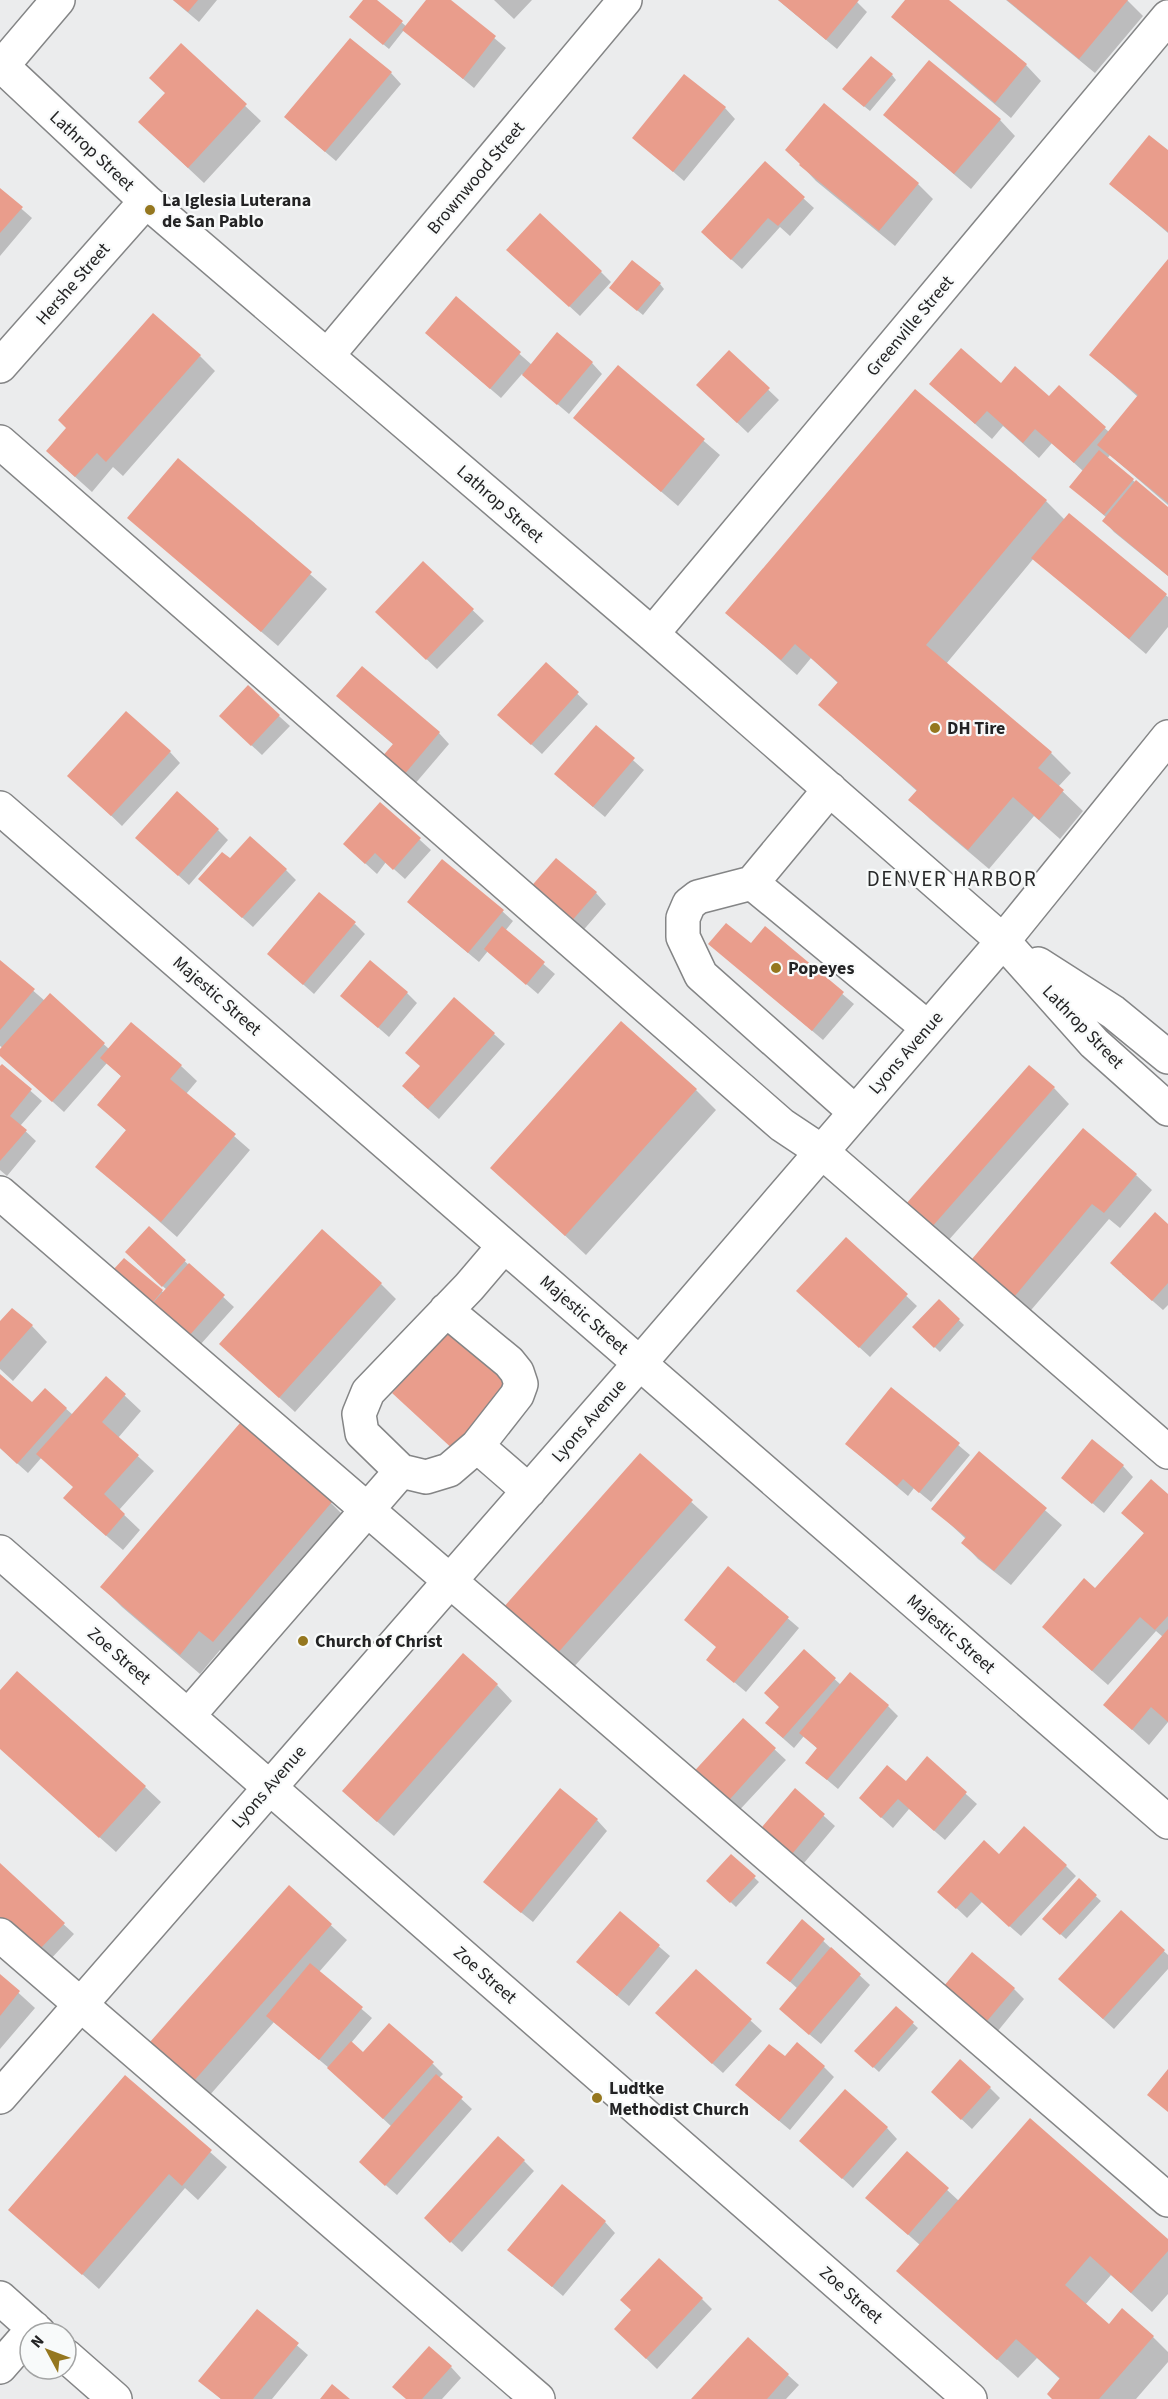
<svg xmlns="http://www.w3.org/2000/svg" width="1168" height="2399" font-family="'Source Sans 3',sans-serif">
<rect width="100%" height="100%" fill="#ebeced"/>
<path fill="#0003" d="M173,0h44l-18,22z
M365,0h10l32,27 21,-27h21l57,48 -32,40 -70,-58 -15,19 -33,-27z
M494,0h38l-18,19z
M778,0h77l12,12 -30,37z
M907,0h40l79,65 15,16 -30,37 -102,-86 -16,-15z
M1006,0h121l16,16 -48,57z
M181,45l80,76 -57,62 -49,-46z
M391,73l10,11 -65,77 -40,-34z
M892,75l4,5 -26,31 -21,-17z
M725,108l10,11 -51,62 -50,-43z
M885,115l115,5 15,16 -44,53z
M1168,152v81l-57,-49z
M801,165l117,19 15,15 -38,47 -79,-65z
M0,190l32,28 -32,38z
M803,198l11,10 -24,28 -10,-9 -38,42 -29,-26z
M519,260l82,12 10,10 -31,34z
M1168,262v243l-58,-50 -3,4 61,50v67l-54,-44 -10,-11 3,-3 -36,-31 12,-16 -31,-28 -13,15 -36,-32 -11,13 -45,-40 54,-14 48,13 10,-11 50,45 29,-35 -47,-42z
M660,284l4,5 -21,26 -27,-22z
M456,298l76,67 60,-2 10,11 -33,40 -47,-40 -21,24 -64,-55z
M729,352l50,48 -31,33 -40,-38z
M200,356l15,15 -92,105 -10,-9 -21,25 -29,-26z
M618,367l102,88 -42,51 -103,-88z
M179,460l148,129 -49,57 -149,-128z
M1046,501l19,19 4,-5 99,82v30l-22,27 -112,-96 -88,106 105,89 20,20 -13,14 25,24 -23,28 -26,-23 -45,53 -59,-50 -20,-20 7,-8 -97,-86 18,-22 -27,-25 -14,17 -70,-62z
M423,563l61,58 -47,48 -49,-46z
M546,664l42,40 -46,50 -32,-29z
M248,688l42,38 -28,29 -30,-28z
M349,707l90,26 10,11 -35,41 -31,-27 11,-13z
M596,727l48,43 -39,47 -38,-32z
M170,752l10,11 -58,63 -42,-40z
M380,804l51,46 -26,29 -19,-17 -9,12 -22,-20z
M218,830l10,10 -39,45 -41,-37z
M230,860l56,10 10,10 -43,47 -43,-38z
M596,893l10,11 -26,30 -39,-34z
M502,911l11,10 -8,10 50,43 -17,20 -50,-43 -9,11 -60,-50z
M355,924l10,10 -51,60 -45,-40z
M765,928l89,76 -31,36 -113,-96 41,1z
M0,962l45,39 5,-6 59,54 72,17 16,15 -11,13 64,56 -73,87 -80,-70 30,-36 -28,-26 23,-28 -15,-14 -43,49 -64,-58 3,-6 -3,-2z
M407,993l10,10 -28,34 -47,-41z
M455,999l50,45 -66,75 -25,-22 7,-31z
M2,1066l40,35 -22,25 16,15 -29,35 -7,-6v-101z
M1054,1088l15,16 -122,138 -25,-21z
M696,1090l20,20 -130,145 -94,-87z
M1136,1175l16,15 -32,38 -11,-9 -89,104 -57,-51z
M1168,1226v79l-5,5 -41,-36z
M149,1228l85,79 -34,38 -45,-42 -35,-28 4,-15 40,33 3,-3 -30,-27z
M846,1239l71,67 -47,51 -61,-56z
M381,1284l15,15 -101,113 -58,-53z
M939,1301l25,24 -24,27 -26,-25z
M0,1323l32,3 15,16 -34,39 -13,-12z
M0,1376l32,28 13,-14 28,25 33,-37 35,33 -23,27 36,33 -35,39 21,20 -17,20 -42,-36 -6,-27 -33,-30 -14,16 -28,-25z
M892,1389l78,66 -39,47 -17,-14 -6,8 -50,-42z
M240,1425l91,78 20,20 -117,138 -14,-11 -20,24 -78,-67 -20,-20z
M979,1453l83,72 -51,60 -33,-26 -15,-16 3,-4 -33,-31z
M640,1456l68,61 -136,152 -52,-46z
M1123,1466l10,11 -29,36 -41,-35z
M1168,1496v226l-19,23 -44,-40 58,-68 -7,-6 -48,54 -49,-43 36,-52 50,-56 -22,-21z
M729,1568l70,60 -53,64 -38,-32 10,-12 -32,-28z
M804,1651l37,34 47,21 10,10 -60,73 -31,-26 11,-14 -14,-13 -10,12 -17,-15z
M497,1685l15,16 -118,135 -35,-30z
M0,1692l145,95 16,15 -45,50 -116,-104z
M743,1720l43,40 -53,57 -32,-29z
M927,1759l50,45 -32,36 -36,-31 -16,19 -22,-20 35,-25z
M795,1790l40,36 -36,43 -29,-25z
M597,1820l10,11 -74,91 -37,-30z
M731,1856l28,26 -23,25 -28,-26z
M999,1856l67,10 10,10 -55,60 -39,-34 -15,16 -17,-16z
M0,1865l74,69 -26,28 -48,-45z
M1079,1881l22,20 -35,38 -22,-20z
M289,1887l58,53 -28,32 53,46 -21,25 12,11 70,10 10,10 -4,4 33,31 -75,86 -25,-22 20,-46 -63,-59 -55,-46 -72,82 -42,-38z
M1121,1912l47,43v14l-54,60 -44,-40z
M620,1913l50,43 -41,50 -40,-34z
M802,1921l68,64 -49,59 -30,-25 7,-30 -30,-27z
M696,1971l66,60 -39,42 -55,-49z
M0,1976l35,32 -35,41z
M1014,1989l10,10 -31,38 -41,-35z
M896,2008l22,20 -39,44 -23,-21z
M785,2059l39,8 10,10 -44,53 -42,-35z
M125,2077l102,90 -29,33 -13,-12 -86,101 -89,-79z
M990,2088l10,10 -28,31 -29,-27z
M887,2128l10,11 -44,49 -41,-37z
M907,2153l52,48 209,40v53l-16,18 -41,-37 -26,30 24,21 44,11 15,15v10l-32,37h-82l7,-19 -24,-22 -19,20 -120,-107 22,-26 -42,-37z
M524,2161l10,10 -72,81 -25,-23z
M605,2222l10,11 -52,63 -54,-46z
M702,2299l10,10 -55,60 -31,-30z
M257,2311l51,44 -36,44h-51l-21,-18z
M748,2339l51,46 -13,14h-93z
M451,2367l10,11 -19,21h-36z"/>
<path fill="#e99d8c" d="M173,0h25l-10,12z
M363,0h14l26,21 -20,24 -34,-28z
M426,0h25l45,36 -33,43 -61,-49z
M778,0h81l-33,40z
M905,0h44l78,64 -32,39 -104,-86z
M1007,0h121l-49,59z
M350,38l42,34 -67,80 -41,-35z
M181,43l66,61 -59,64 -50,-46 27,-29 -16,-15z
M871,56l22,18 -29,33 -22,-18z
M929,60l72,59 -47,55 -71,-59z
M684,74l42,33 -53,65 -41,-34z
M824,103l95,80 -40,48 -80,-66 1,-1 -15,-14z
M1149,135l19,15v82l-59,-48z
M765,161l40,36 -27,29 -10,-8 -37,42 -30,-28z
M0,188l23,19 -23,26z
M540,213l62,58 -33,36 -63,-57z
M1168,259v244l-71,-58 41,-50 -49,-40z
M632,260l29,23 -24,28 -28,-23z
M456,296l65,56 -31,37 -65,-56z
M153,313l48,42 -95,107 -9,-9 -22,24 -29,-26 20,-23 -8,-8z
M557,332l36,30 -36,43 -35,-30z
M961,348l40,35 14,-17 34,30 10,-11 47,42 -32,36 -39,-34 -12,14 -36,-32 -12,13 -46,-40z
M729,350l41,38 -33,35 -41,-38z
M618,365l87,74 -44,53 -88,-74z
M915,389l132,111 -121,145 126,107 -14,16 26,22 -25,30 -26,-23 -45,53 -60,-50 9,-10 -99,-85 20,-23 -43,-38 -14,16 -56,-47z
M1099,450l35,29 -30,36 -35,-28z
M178,458l134,114 -51,60 -134,-114z
M1136,480l32,27v69l-66,-55z
M1069,513l98,81 -38,45 -98,-81z
M423,561l51,48 -48,51 -51,-48z
M546,662l33,30 -48,53 -34,-30z
M362,666l78,66 -37,44 -22,-18 12,-14 -57,-48z
M248,685l32,30 -29,31 -32,-30z
M126,711l45,40 -60,65 -44,-40z
M596,725l39,33 -42,49 -39,-33z
M177,791l42,38 -41,47 -43,-38z
M380,802l41,36 -28,32 -18,-17 -10,11 -22,-20z
M250,836l37,33 -45,49 -44,-39 24,-27 8,6z
M556,858l41,34 -28,32 -41,-34z
M442,859l62,51 -36,43 -61,-51z
M319,892l37,30 -53,63 -36,-31z
M726,923l25,20 14,-17 79,66 -32,39 -104,-87z
M502,926l43,36 -19,23 -42,-36z
M0,960l35,29 -35,41z
M370,960l38,32 -30,36 -38,-32z
M50,993l55,50 -53,59 -52,-46v-7z
M454,997l41,36 -67,76 -26,-23 18,-20 -15,-13z
M621,1021l76,68 -132,147 -75,-68z
M131,1022l51,43 -12,14 66,55 -75,88 -66,-55 31,-37 -29,-25 24,-29 -21,-18z
M2,1064l30,25 -22,27 17,14 -27,31v-95z
M1029,1065l26,22 -124,141 -26,-23z
M1083,1128l54,46 -33,39 -12,-9 -88,105 -43,-37z
M1155,1212l13,12v59l-16,18 -42,-38z
M149,1226l37,34 -24,27 -37,-35z
M322,1229l60,54 -103,115 -60,-54z
M846,1237l62,57 -49,54 -63,-57z
M124,1258l39,32 -10,12 -40,-32z
M189,1263l36,32 -36,41 -37,-32z
M939,1299l21,20 -26,29 -22,-21z
M12,1308l21,17 -33,37v-41z
M449,1329l65,59 -58,64 -64,-59z
M0,1374l32,28 13,-14 22,20 -50,56 -17,-16z
M106,1376l20,18 -24,28 37,33 -35,39 21,20 -19,22 -43,-38 10,-11 -37,-33z
M891,1387l69,56 -41,50 -16,-14 -6,7 -52,-42z
M240,1423l92,79 -119,140 -14,-11 -19,24 -80,-68z
M1092,1439l32,26 -32,39 -31,-26z
M979,1451l68,57 -53,63 -33,-28 5,-6 -35,-28z
M640,1453l53,47 -137,155 -53,-47z
M1151,1479l17,15v122l-13,14 -15,-13 -48,54 -50,-44 42,-49 11,10 49,-55 -23,-20z
M728,1566l61,51 -55,66 -28,-23 10,-13 -32,-27z
M1168,1629v93l-17,-15 -19,23 -29,-25z
M804,1649l32,29 -53,60 -18,-15 14,-16 -15,-14z
M463,1653l35,31 -121,138 -35,-31z
M17,1671l129,115 -47,52 -99,-89v-59z
M850,1672l39,33 -62,75 -22,-17 12,-15 -18,-15z
M743,1718l33,30 -54,60 -34,-30z
M927,1756l40,36 -33,39 -36,-32 -17,19 -22,-20 28,-33 19,16z
M560,1788l38,31 -77,94 -38,-31z
M795,1788l30,26 -37,45 -31,-26z
M1024,1826l43,39 -58,62 -38,-35 -15,17 -19,-17 47,-52 15,14z
M731,1854l25,22 -26,27 -24,-22z
M0,1863l65,60 -28,29 -37,-34z
M1079,1878l18,17 -37,40 -18,-16z
M289,1885l43,39 -146,166 -44,-39z
M1121,1910l44,40 -62,69 -45,-40z
M620,1911l40,34 -43,51 -41,-34z
M802,1919l23,20 -35,43 -24,-19z
M831,1947l30,27 -52,61 -30,-26z
M972,1952l43,36 -33,39 -43,-35z
M310,1963l53,44 -44,53 -53,-44z
M696,1969l56,50 -40,45 -57,-51z
M0,1974l20,17 -20,25z
M896,2006l18,16 -41,46 -19,-17z
M389,2023l45,39 -51,57 -56,-51 24,-27 12,11z
M797,2042l28,24 -46,55 -44,-36 34,-41 16,12z
M960,2059l31,28 -30,33 -30,-28z
M1168,2069v43l-21,-17z
M436,2074l27,23 -78,89 -26,-24z
M125,2075l87,75 -30,36 -13,-12 -87,101 -74,-65z
M845,2089l43,38 -46,52 -43,-38z
M1030,2118l138,121v12l-37,42 -41,-37 -25,29 44,39 13,-16 32,28 -55,63h-47l-5,-5 13,-16 -44,-39 -19,21 -101,-89z
M498,2136l27,24 -75,83 -26,-25z
M907,2151l42,37 -41,47 -43,-37z
M562,2184l44,37 -54,66 -45,-37z
M659,2258l44,40 -57,61 -32,-30 17,-19 -11,-10z
M257,2309l42,34 -46,56h-32l-23,-18z
M748,2337l41,37 -22,25h-76z
M429,2346l23,20 -30,33h-16l-14,-12z
M332,2384l18,15h-30z"/>
<g fill="none" stroke-linecap="round" stroke-linejoin="round">
<defs>
<path id="minor" d="M0,64l146,137 506,433 351,307 91,102 74,66
M2,66l56,-66
M327,356l298,-356
M0,366l146,-165
M0,442l782,683 39,26 347,301
M652,634l516,-617
M830,789l-78,94 -54,14 -9,7 -6,14v19l18,38 154,137
M0,808l1168,1014
M752,883l176,145
M1038,964l75,48 55,45
M0,1193l1168,1007
M504,1246l-35,41 -101,105 -9,22 3,19 39,38 25,6 23,-7 28,-24 52,45
M446,1310l63,52 8,10 4,12 -4,11 -40,51
M0,1552l970,847
M188,1716l213,-245
M0,1935l538,464
M0,2097l640,-734 363,-422 165,-204
M0,2298l39,35
M66,2356l49,43
M0,2367l34,-39"/>
</defs>
<use href="#minor" stroke="#848586" stroke-width="36"/>
<use href="#minor" stroke="#fff" stroke-width="33"/>
</g>
<g fill="#95771f" stroke="#f8fafa" stroke-width="2">
<circle cx="150" cy="210" r="6"/>
<circle cx="935" cy="728" r="6"/>
<circle cx="776" cy="968" r="6"/>
<circle cx="303" cy="1641" r="6"/>
<circle cx="597" cy="2098" r="6"/>
</g>
<g text-anchor="middle" dominant-baseline="central" stroke-width="4.5" stroke-linejoin="round" paint-order="stroke">
<g font-size="18" fill="#232324" stroke="#f8fafa">
<text transform="translate(92 151) rotate(43)">Lathrop Street</text>
<text transform="translate(476 178) rotate(-50)">Brownwood Street</text>
<text transform="translate(73 284) rotate(-49)">Hershe Street</text>
<text transform="translate(910 326) rotate(-50)">Greenville Street</text>
<text transform="translate(500 504) rotate(41)">Lathrop Street</text>
<text transform="translate(217 996) rotate(41)">Majestic Street</text>
<text transform="translate(1083 1027) rotate(46)">Lathrop Street</text>
<text transform="translate(906 1053) rotate(-49)">Lyons Avenue</text>
<text transform="translate(584 1315) rotate(41)">Majestic Street</text>
<text transform="translate(589 1421) rotate(-49)">Lyons Avenue</text>
<text transform="translate(951 1634) rotate(41)">Majestic Street</text>
<text transform="translate(119 1656) rotate(41)">Zoe Street</text>
<text transform="translate(269 1787) rotate(-49)">Lyons Avenue</text>
<text transform="translate(485 1975) rotate(41)">Zoe Street</text>
<text transform="translate(851 2295) rotate(41)">Zoe Street</text>
</g>
<g font-size="18" font-weight="bold" fill="#232324" stroke="#f8fafa" text-anchor="start">
<text x="162" y="200">La Iglesia Luterana<tspan x="162" dy="21">de San Pablo</tspan></text>
<text x="947" y="728">DH Tire</text>
<text x="788" y="968">Popeyes</text>
<text x="315" y="1641">Church of Christ</text>
<text x="609" y="2088">Ludtke<tspan x="609" dy="21">Methodist Church</tspan></text>
</g>
<g font-size="21" letter-spacing="1.5" fill="#292a2a" stroke="#f8fafa">
<text x="952" y="879">DENVER HARBOR</text>
</g>
</g>
<g transform="translate(48 2351) rotate(311)"><circle r="28" fill="#f8fafa" stroke="#a3a4a4" stroke-width="1.5"/>
<path d="M0-4.5L10 22L0 15L-10 22Z" fill="#95771f"/>
<text y="-9" font-size="16" font-weight="bold" text-anchor="middle" fill="#232324">N</text>
</g>
</svg>
